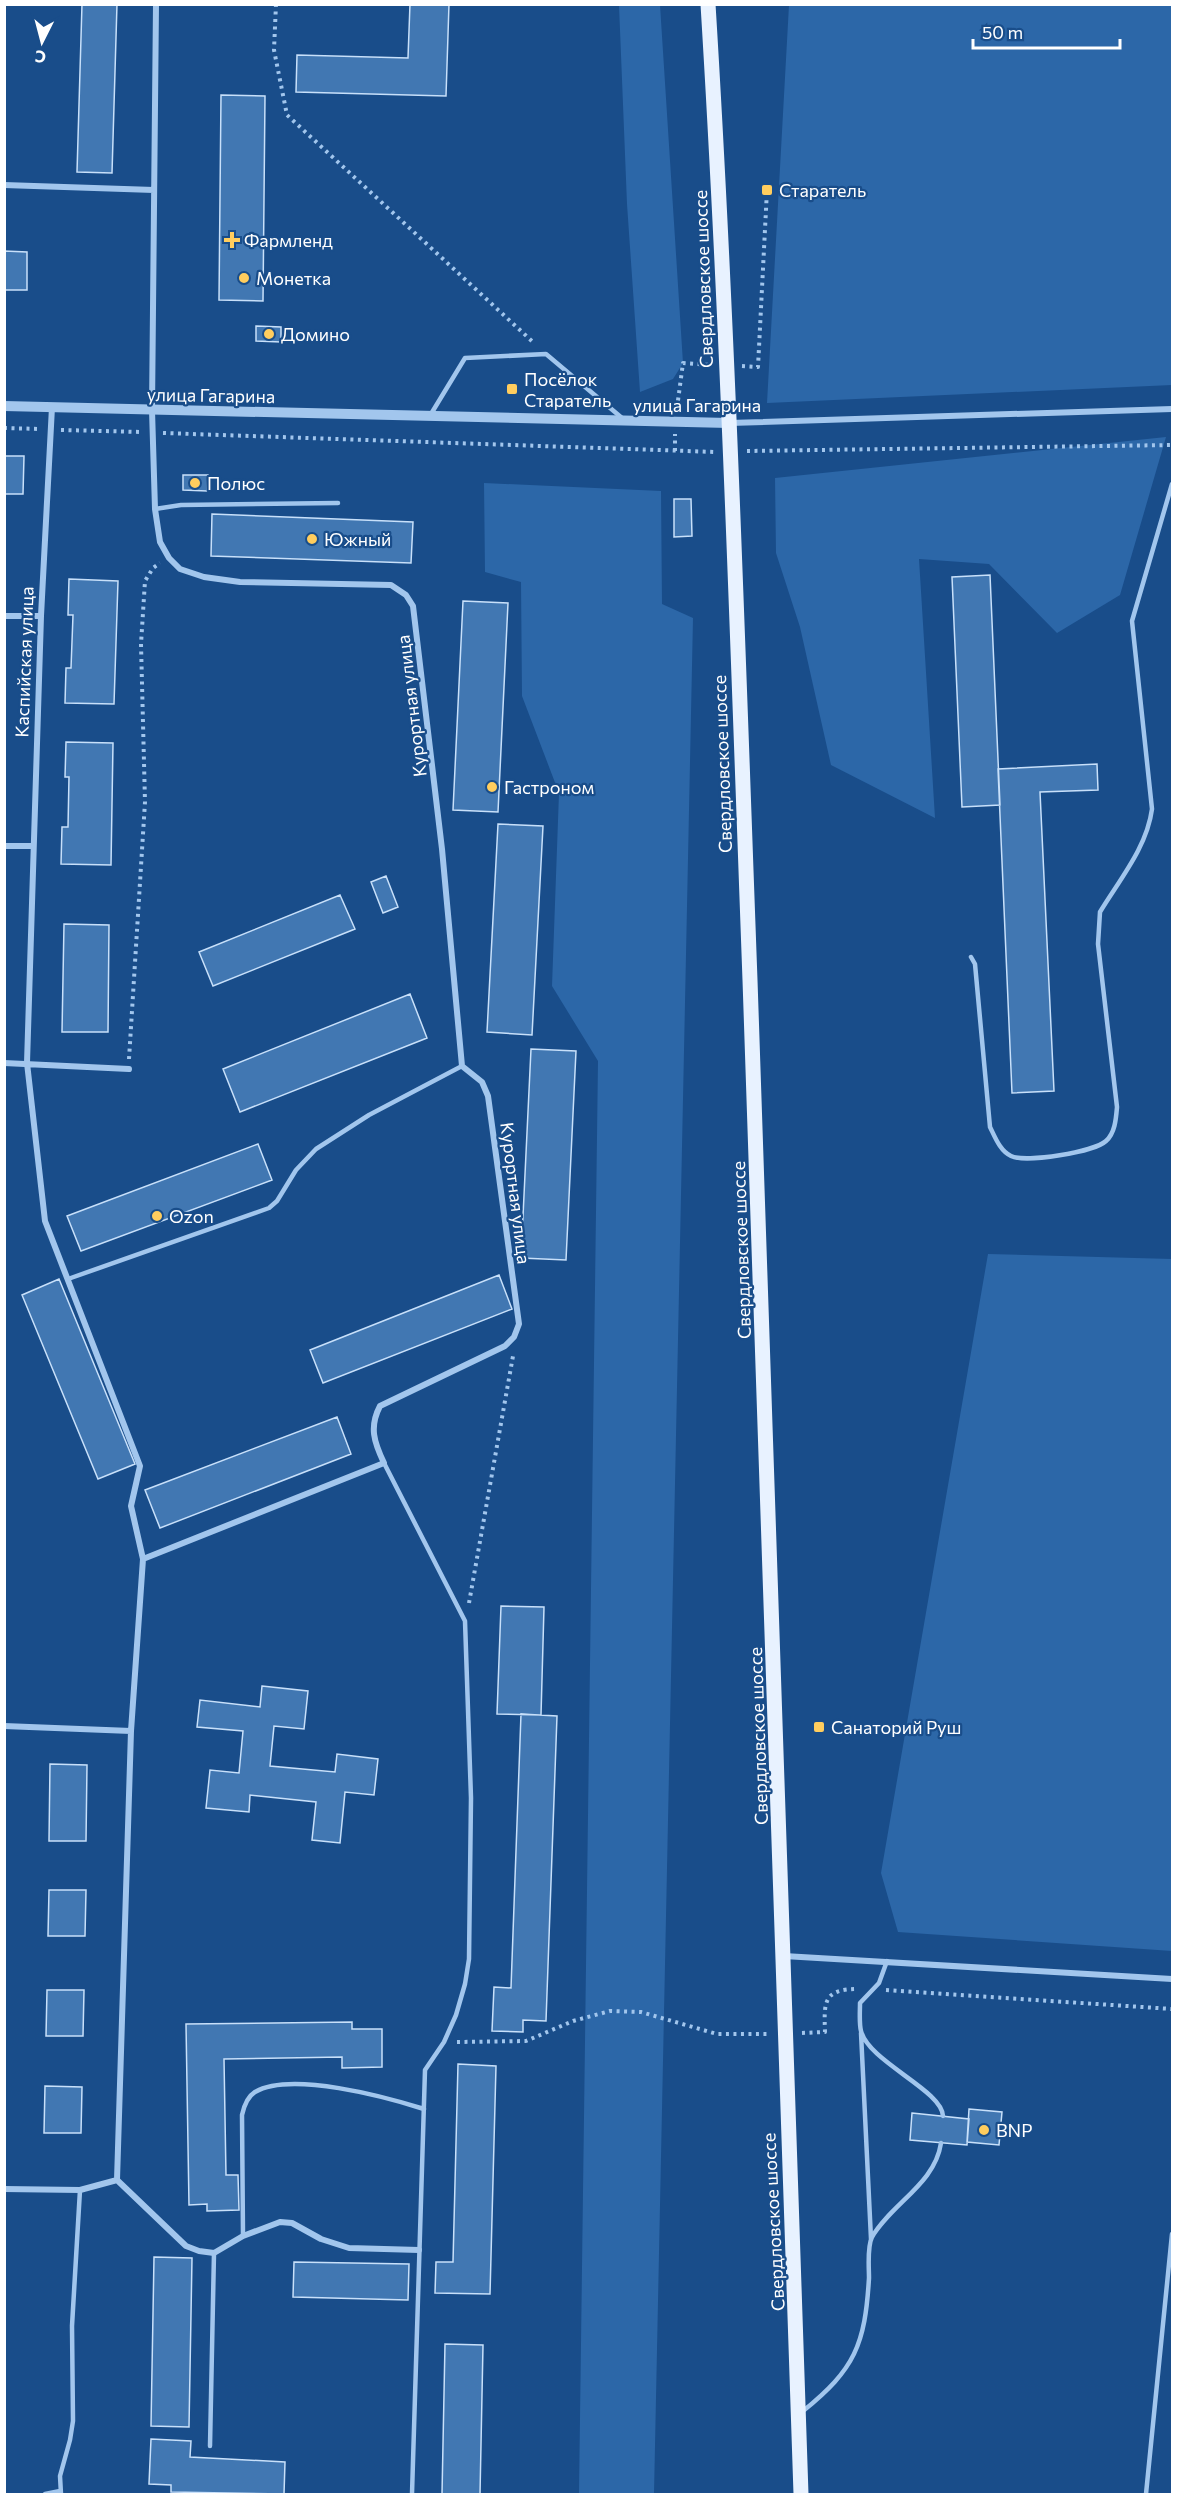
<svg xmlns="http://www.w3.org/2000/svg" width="1177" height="2499" font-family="Commissioner,sans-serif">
<rect width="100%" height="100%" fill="#194d8a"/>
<path fill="#2c67a8" d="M619,5h41l23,358 -10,16 -33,13 -13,-188z
M789,5h383v380l-405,18z
M1166,437l-46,158 -63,38 -68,-69 -70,-5 16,259 -104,-53 -31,-138 -24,-74 -1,-75z
M484,483l177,8 1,113 31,14 -39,1876h-75l19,-1433 -46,-75 7,-193 -37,-97 -1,-114 -36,-10z
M988,1254l184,5v692l-274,-19 -17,-59z"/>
<path fill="#4177b2" stroke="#c8e0fa" stroke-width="1.5" d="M82,4h35l-5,169 -35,-1z
M410,4h39l-3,92 -150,-4 1,-37 111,3z
M221,95l44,1 -2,205 -44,-1z
M4,251l23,1v38h-23z
M256,326l25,1v15l-25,-1z
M4,456h20l-1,38h-19z
M183,475h25l-1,16 -24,-1z
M674,499h17l1,37 -18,1z
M212,514l201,8 -2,41 -200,-7z
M990,575l10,230 -38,2 -10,-230z
M69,579l49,2 -4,123 -49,-1 1,-35h5l2,-53h-5z
M463,601l45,2 -10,209 -45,-2z
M66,742l47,1 -2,122 -50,-1 1,-37h6l1,-50h-4z
M1097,764l1,26 -58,2 14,299 -42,2 -14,-324z
M498,824l45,2 -11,209 -45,-3z
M386,876l12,31 -15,6 -12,-31z
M340,895l15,34 -142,57 -14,-34z
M64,924l45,1 -1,107h-46z
M410,994l17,44 -187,74 -17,-43z
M531,1049l45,2 -10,209 -45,-2z
M258,1144l14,36 -191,71 -14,-35z
M499,1275l13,34 -189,74 -13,-33z
M59,1279l76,185 -37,15 -76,-184z
M337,1417l14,37 -191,74 -15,-38z
M501,1606l43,1 -3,108 -44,-1z
M262,1686l46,5 -4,38 -30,-3 -4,40 65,6 2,-18 41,5 -4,36 -29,-3 -5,51 -28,-3 4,-38 -66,-7 -1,17 -43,-4 4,-38 29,3 4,-42 -46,-4 3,-27 60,7z
M521,1714l36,2 -11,305 -23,-1v12l-31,-1 2,-44 17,1z
M50,1764l37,1 -1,76h-37z
M49,1890h37l-1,46h-37z
M47,1990h37l-1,46h-37z
M352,2022v7h30v38l-40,1v-11l-118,2 2,116h12l1,35 -32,1v-7l-18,1 -3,-181z
M458,2064l38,2 -6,228 -55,-1 1,-31h17z
M45,2086l37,1 -1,46h-37z
M969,2109l33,3 -3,33 -32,-3z
M912,2113l57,6 -2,26 -57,-5z
M154,2257l38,1 -3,169 -38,-1z
M294,2262l115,2 -1,36 -115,-3z
M445,2344l38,1 -3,149h-38z
M151,2439l40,2 -1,16 95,5 -1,32 -113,-2v-7l-22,-1z"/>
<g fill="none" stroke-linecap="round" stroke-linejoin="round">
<path stroke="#a2c6ed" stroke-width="4" stroke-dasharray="3 4.5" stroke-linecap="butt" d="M276,4l-2,46 13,65 247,228
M742,366l16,1 9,-177
M677,408l6,-45 27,2
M4,428l37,1
M61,430l82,2
M163,433l553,19
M675,451v-17
M747,451l425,-6
M129,1059l16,-257 -4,-158 4,-63 8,-13 7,-5
M469,1603l44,-247
M886,1990l286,19
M802,2033l23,-1c-1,-30 -2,-43 33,-43
M457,2042l69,-1 47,-20 37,-10 31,1 76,22h53"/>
<path stroke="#a2c6ed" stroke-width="4.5" d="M431,414l34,-56 81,-4 76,64
M155,509l26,-4 157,-2
M971,957l4,7 15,163c5,10 10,24 21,29 15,7 83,-4 95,-15 9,-8 10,-22 11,-34l-19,-163 2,-32c20,-33 47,-65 52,-103l-20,-188 40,-137
M68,1279l201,-71 8,-7 19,-31 20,-21 53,-34 93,-49
M384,1463l81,158 6,177 -2,161 -4,25 -9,31 -12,27 -19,28 -13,424
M887,1961l-8,22 -19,20c0,9 -1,20 1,28 8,31 81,59 82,85
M861,2033l10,206
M243,2236l-1,-121c2,-9 5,-18 13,-23 36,-21 131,5 169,17
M803,2411c52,-42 62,-66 66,-133 0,-11 -2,-31 3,-41 20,-34 63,-53 69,-94
M210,2446l4,-193
M45,2494l15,-3
M61,2494l-1,-18 10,-36 3,-19 -1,-95 8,-136
M1146,2494l26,-260"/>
<path stroke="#a2c6ed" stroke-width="6" d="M4,185l150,5
M52,407l-11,209 -14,447 18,158 95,245 -9,40 12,53 -12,172 -14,449
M729,423l443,-14
M4,616h37
M4,846h28
M4,1063l125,6
M143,1559l241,-96c-10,-21 -15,-36 -4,-57l125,-60 9,-9 5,-13 -31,-228 -6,-14 -20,-16 -20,-217 -29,-243 -7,-11 -15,-10 -151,-3 -36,-5 -24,-8 -11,-11 -9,-16 -5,-33 -3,-99 4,-406
M4,1726l127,5
M784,1956l388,23
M4,2189l76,1 37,-10 69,66 13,5 15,2 29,-17 37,-14 12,1 29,16 28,9 70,2"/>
<path stroke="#a2c6ed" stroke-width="10" d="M4,406l725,17"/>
<path stroke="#e8f2ff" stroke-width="15" d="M708,4c20,325 30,651 42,976 19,505 36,1010 51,1514"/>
</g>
<g fill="#ffcd5e" stroke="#194d8a" stroke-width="2">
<rect x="761" y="184" width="12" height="12" rx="3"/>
<path d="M229 231h6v6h6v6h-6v6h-6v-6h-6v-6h6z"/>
<circle cx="244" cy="278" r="6"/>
<circle cx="269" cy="334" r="6"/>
<rect x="506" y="383" width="12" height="12" rx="3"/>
<circle cx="195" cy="483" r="6"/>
<circle cx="312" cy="539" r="6"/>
<circle cx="492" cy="787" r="6"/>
<circle cx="157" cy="1216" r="6"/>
<rect x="813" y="1721" width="12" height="12" rx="3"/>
<circle cx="984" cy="2130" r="6"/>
</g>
<g text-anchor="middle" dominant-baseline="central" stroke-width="4.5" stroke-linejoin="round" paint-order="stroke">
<g font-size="18" fill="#fff" stroke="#194d8a" text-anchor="start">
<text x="779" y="190">Старатель</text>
<text x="244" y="240">Фармленд</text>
<text x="256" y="278">Монетка</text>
<text x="281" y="334">Домино</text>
<text x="524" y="379">Посёлок<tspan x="524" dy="21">Старатель</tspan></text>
<text x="207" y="483">Полюс</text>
<text x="324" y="539">Южный</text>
<text x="504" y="787">Гастроном</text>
<text x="169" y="1216">Ozon</text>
<text x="831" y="1727">Санаторий Руш</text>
<text x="996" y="2130">BNP</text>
</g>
<g font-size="18" fill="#fff" stroke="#194d8a">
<text transform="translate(703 279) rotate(-92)">Свердловское шоссе</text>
<text transform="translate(211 395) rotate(1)">улица Гагарина</text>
<text x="697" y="405">улица Гагарина</text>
<text transform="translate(24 662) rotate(-88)">Каспийская улица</text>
<text transform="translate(411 706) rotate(-97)">Курортная улица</text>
<text transform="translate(722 764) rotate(-92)">Свердловское шоссе</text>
<text transform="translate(516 1193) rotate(83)">Курортная улица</text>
<text transform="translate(741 1250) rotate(-92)">Свердловское шоссе</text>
<text transform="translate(758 1736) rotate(-92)">Свердловское шоссе</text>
<text transform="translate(773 2222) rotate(-93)">Свердловское шоссе</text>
</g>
</g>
<rect width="1177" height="2499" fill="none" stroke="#ffffff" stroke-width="12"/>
<g transform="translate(42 42) rotate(186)" stroke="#194d8a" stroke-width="4.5" paint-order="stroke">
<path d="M0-4.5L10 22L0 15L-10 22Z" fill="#ffffff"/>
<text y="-9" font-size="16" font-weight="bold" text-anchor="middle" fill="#ffffff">С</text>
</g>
<path d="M973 39v9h147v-9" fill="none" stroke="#ffffff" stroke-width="3"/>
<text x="982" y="39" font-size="18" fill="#ffffff" stroke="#194d8a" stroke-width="4.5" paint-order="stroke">50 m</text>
</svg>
